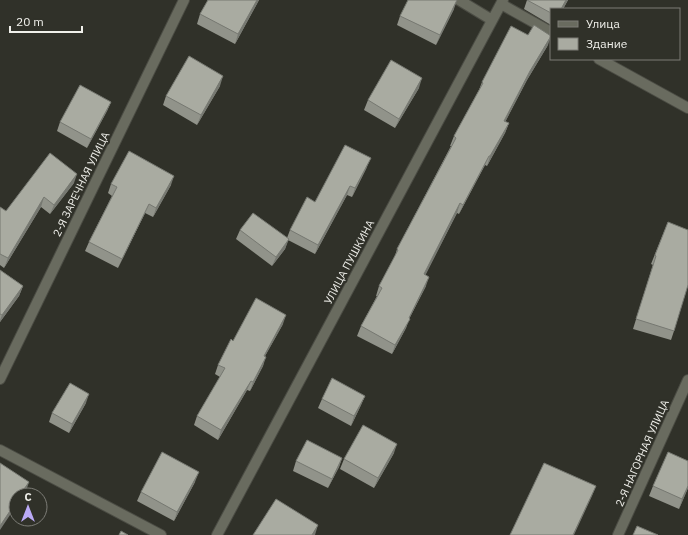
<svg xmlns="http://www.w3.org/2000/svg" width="688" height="535" font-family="'IBM Plex Sans',sans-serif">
<rect width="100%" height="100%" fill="#303129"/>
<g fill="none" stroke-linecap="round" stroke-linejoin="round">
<defs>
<path id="minor" d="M459,0l33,20
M501,4l50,28
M599,59l89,49
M0,379l184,-379
M0,450l161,85
M217,535l286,-535
M618,535l70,-155"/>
</defs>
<use href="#minor" stroke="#4b4c44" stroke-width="12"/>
<use href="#minor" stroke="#696b5f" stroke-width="10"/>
</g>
<path fill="#91938a" d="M208,0h51l-24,44 -38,-20 3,-10z
M527,0h41l-5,9h-12v16l-27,-16z
M454,9l-18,36 -39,-20 3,-9z
M548,45l-21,35 -22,42 4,1 -4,10 -18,33 -2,-1 -26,49 -2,-1 -32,62 1,11 -17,33 -3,9 -14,26 -35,-18 4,-10 16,-30h-1l3,-10 16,-30 2,-7 54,-103h-1l4,-10 25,-46 3,-8z
M220,86l-23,39 -34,-20 3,-9z
M419,88l-24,40 -31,-18 4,-10z
M111,102l-4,9 -20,37 -30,-17 3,-9z
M367,167l-15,30 -5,-2 -32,59 -27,-14 -3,9 -13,17 -36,-27 4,-9 47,8 3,-8 25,-28z
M74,183l-24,31 -9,-7 -37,61 -4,-3v-58l6,4z
M111,184l60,1 -18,32 -8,-4 -27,55 -33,-17 4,-9 23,-46 -4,-3z
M668,222l6,109 -3,9 -38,-11 20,-64 -2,-1z
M0,270l23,16 -4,10 -19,26z
M283,324l-18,32 -2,10 -13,25 -3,-1 -29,50 -24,-15 3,-9 23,-39 -5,-3 3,-9 15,-24z
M365,396l-4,9 -10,21 -33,-18 4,-9z
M86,403l-17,30 -20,-11 3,-9z
M394,453l-20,35 -34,-19 4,-10z
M342,458l-3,9 -11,21 -35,-17 3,-10z
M195,482l-21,39 -37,-20 4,-9z
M653,486l35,2 -9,21 -30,-13z"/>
<path fill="#767871" d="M257,0h2l-24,44 3,-10z
M457,0l-3,9 -18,36 4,-10z
M566,0h2l-5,9h-2z
M551,36l-3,9 -21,35 -26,50 3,-9 26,-50z
M223,76l-3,10 -23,39 4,-10z
M422,78l-3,10 -24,40 4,-9z
M111,102l-4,9 -20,37 4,-9z
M509,123l-4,10 -18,33 3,-10z
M489,156l-4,9 -26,49 4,-9z
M371,158l-4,9 -15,30 3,-9z
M77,174l-3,9 -24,31 4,-9z
M174,176l-3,9 -18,32 3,-9z
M350,186l-3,9 -32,59 3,-9z
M44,197l-3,10 -37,61 4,-10z
M460,203l-3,10 -36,71 3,-10z
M149,204l-4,9 -27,55 4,-9z
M289,239l-4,10 -13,17 4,-9z
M429,277l-3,9 -17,33 -3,9 -14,26 3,-9z
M23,286l-4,10 -19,26v-2l2,-5z
M286,315l-3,9 -23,41 4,-9z
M266,357l-3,9 -13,25 3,-9z
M251,381l-4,9 -29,50 3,-10z
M89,394l-3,9 -17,30 3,-9z
M365,396l-4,9 -10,21 3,-10z
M397,444l-3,9 -20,35 4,-10z
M342,458l-3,9 -11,21 4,-9z
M199,472l-4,10 -21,39 3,-9z
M29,482l-3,9 -3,4h-3z
M596,486l-4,10 -18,39h-1z
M688,486v2l-9,21 3,-10z
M16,502v4l-16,24v-4z
M318,525l-3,10h-3z"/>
<path fill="#a9aba1" stroke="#767871" d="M208,0h49l-19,34 -38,-20z
M408,0h49l-17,35 -40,-19z
M527,0h39l-5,9h-10v4z
M534,25l17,11 -21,35 -26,50 5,2 -19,33h-1l-26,49 -3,-2 -36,71 5,3 -20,41 1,1 -15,26 -34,-19 21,-38 -3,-2 19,-36 -1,-1 59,-111 -2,-2 29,-53 -1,-1 29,-56 17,9z
M189,56l34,20 -22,39 -35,-19z
M391,60l31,18 -23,41 -31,-19z
M80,85l31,17 -20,37 -31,-17z
M345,145l26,13 -16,30 -5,-2 -32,59 -28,-15 17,-33 8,5z
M129,151l45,25 -18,32 -7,-4 -27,55 -33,-17 28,-55 -6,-3z
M50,153l27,21 -23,31 -10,-8 -36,61 -8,-4v-47l6,4z
M253,213l36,26 -13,18 -36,-27z
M668,222l20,8v55l-14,46 -38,-12 20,-63 -1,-1z
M0,270l23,16 -21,29 -2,-1z
M256,298l30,17 -22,41 2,1 -13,25 -2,-1 -30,49 -24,-14 28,-48 -7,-3 13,-26 2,2z
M332,378l33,18 -11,20 -32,-17z
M70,383l19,11 -17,30 -20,-11z
M363,425l34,19 -19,34 -34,-19z
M307,440l35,18 -10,21 -36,-18z
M162,452l37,20 -22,40 -36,-20z
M668,452l20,9v25l-6,13 -29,-13z
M0,463l29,19 -9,13h-4v7l-16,24z
M544,463l52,23 -23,49h-63z
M276,499l42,26 -6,10h-59z
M637,526l21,9h-25z
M121,531l7,4h-9z"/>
<g text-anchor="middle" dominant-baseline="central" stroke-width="4" stroke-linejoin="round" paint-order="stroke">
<g font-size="11" fill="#f0f0eb" stroke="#303129">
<text transform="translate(81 184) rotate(-64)">2-Я ЗАРЕЧНАЯ УЛИЦА</text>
<text transform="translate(349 262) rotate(-62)">УЛИЦА ПУШКИНА</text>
<text transform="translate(642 453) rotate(-66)">2-Я НАГОРНАЯ УЛИЦА</text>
</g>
</g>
<rect x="550" y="8" width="130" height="52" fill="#303129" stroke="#7d7d77"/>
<rect x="558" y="21" width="20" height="6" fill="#696b5f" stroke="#7d7d77"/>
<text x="586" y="28" font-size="12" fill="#f0f0eb">Улица</text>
<rect x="558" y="38" width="20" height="12" fill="#a9aba1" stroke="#7d7d77"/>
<text x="586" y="48" font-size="12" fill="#f0f0eb">Здание</text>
<g transform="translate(28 507)"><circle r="19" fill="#303129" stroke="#7d7d77"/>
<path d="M0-3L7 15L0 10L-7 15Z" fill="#baaaf6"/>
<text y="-6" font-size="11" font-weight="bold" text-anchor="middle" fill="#f0f0eb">С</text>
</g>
<path d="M10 26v6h72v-6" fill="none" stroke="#f0f0eb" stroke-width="2"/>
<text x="16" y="26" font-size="12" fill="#f0f0eb" stroke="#303129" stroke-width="3" paint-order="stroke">20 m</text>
</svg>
